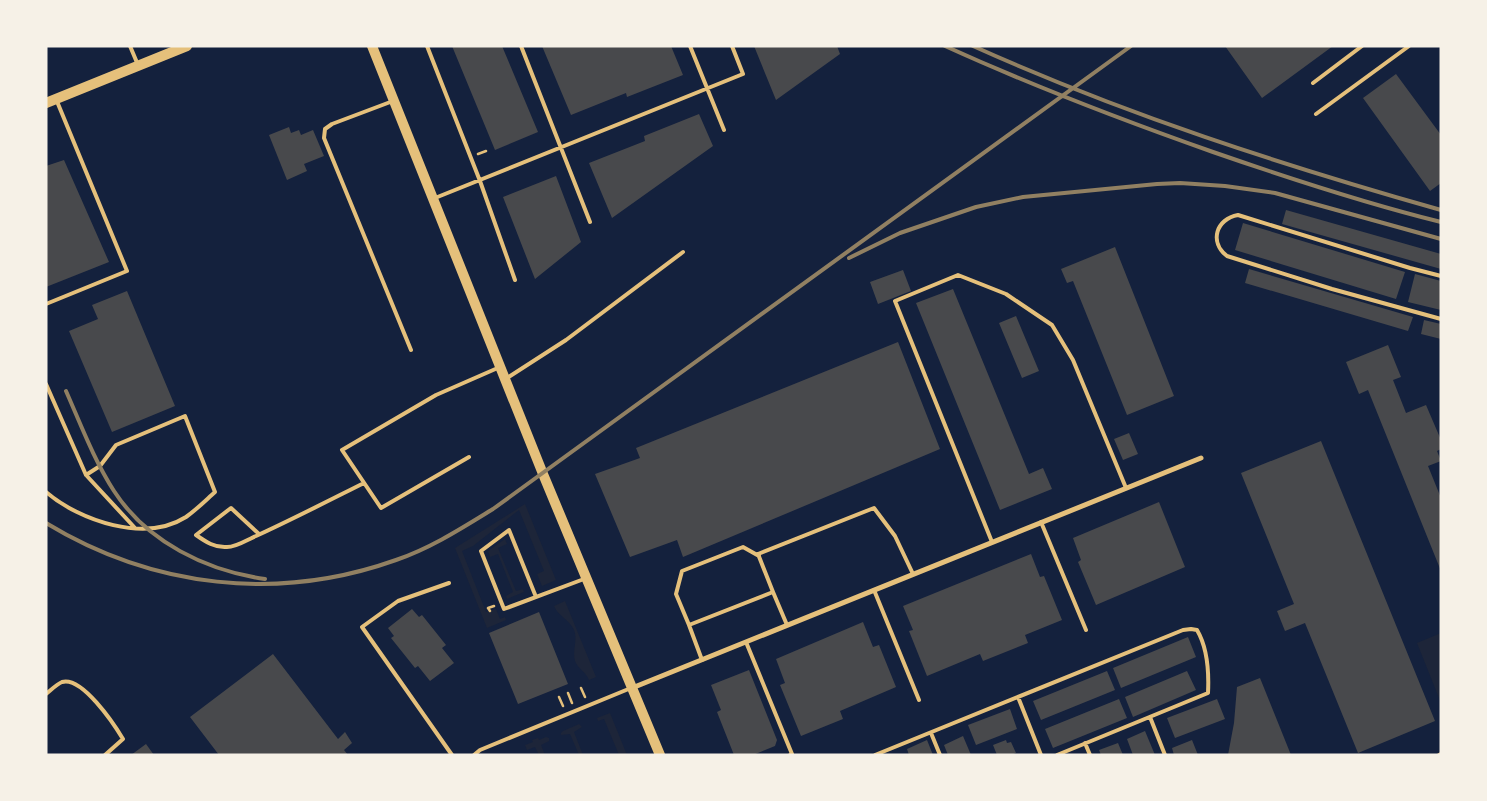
<svg xmlns="http://www.w3.org/2000/svg" width="1487" height="801" font-family="'Titillium Web',sans-serif">
<rect width="100%" height="100%" fill="#14213d"/>
<path fill="#1d2539" d="M525,504l31,76 -14,6 -5,-12 7,-3 -25,-61 -46,36 -11,5 24,61 10,-3 4,10 5,-2 1,3 -19,8 -32,-80z
M505,539l2,5 -9,4 18,43 7,-2 1,3 -17,7 -1,-3 7,-4 -15,-38 -8,3 -2,-6z
M565,601l31,76 -7,3c-3,-8 -11,-11 -14,-19 -3,-10 3,-21 -1,-31 -5,-11 -16,-14 -20,-24z
M1441,633v70l-24,-60z
M610,713l17,42h-8l-15,-36 -6,2 -1,-3z
M579,724l3,3 -8,5 9,23h-4l-9,-21 -9,1v-2l2,-2z
M546,737l3,1v3l-8,4 4,10h-6l-4,-8 -8,3 -2,-5 8,-3 -1,-2 6,-2 1,2z"/>
<path fill="#48494c" d="M452,46h50l36,86 -43,18z
M542,46h129l12,29 -56,22 -1,-4 -55,22z
M754,46h83l3,8 -64,46z
M1225,46h108l-71,52z
M1396,74l45,61v48l-11,8 -67,-93z
M699,114l14,32 -101,72 -23,-55 56,-22 -1,-5z
M289,127l2,6 8,-3 2,5 12,-5 11,26 -20,8 3,7 -20,9 -18,-45z
M64,160l45,102 -63,25v-121z
M556,176l25,66 -46,37 -32,-82z
M1286,210l155,44v15l-159,-45z
M1243,223l162,49 -9,27 -161,-49z
M1115,247l59,149 -47,19 -54,-134 -6,2 -6,-14z
M1249,269l164,48 -5,14 -163,-48z
M903,270l8,21 -33,13 -8,-22z
M1415,274l26,7v29l-33,-8z
M953,289l76,185 14,-6 9,21 -52,21 -84,-207z
M127,291l48,115 -63,26 -43,-101 29,-12 -6,-14z
M1016,316l23,55 -17,7 -23,-55z
M1424,320l17,4v15l-20,-5z
M898,342l42,107 -257,108 -6,-17 -47,17 -35,-83 45,-16 -4,-10z
M1388,345l13,32 -8,3 13,33 20,-8 15,35v9l-4,2 4,10 -13,5 13,32v73l-73,-181 -9,4 -13,-32z
M1129,433l9,21 -15,6 -9,-21z
M1321,441l114,280 -77,32 -53,-130 -20,8 -8,-20 17,-7 -53,-131z
M1159,502l26,65 -89,38 -18,-43 3,-2 -8,-22z
M1031,554l9,23 4,-1 18,44 -37,15 3,8 -45,18 -3,-7 -53,22 -18,-45 4,-1 -10,-24z
M412,609l7,8 3,-2 24,30 -4,3 12,15 -24,18 -12,-15 -3,2 -24,-30 3,-2 -6,-8z
M539,612l29,72 -50,20 -29,-71z
M863,622l10,25 6,-2 17,42 -56,24 3,8 -42,17 -21,-51 5,-2 -9,-24z
M1188,637l8,20 -75,31 -8,-20z
M273,654l65,85 7,-7 7,11 -8,7 4,5h-129l-29,-38z
M749,670l28,70 -2,6 -22,9h-19l-17,-43 4,-2 -10,-25z
M1107,671l8,19 -74,30 -8,-19z
M1187,671l9,19 -63,27 -8,-20z
M1260,678l31,77h-63l6,-32 3,-36z
M1119,699l8,19 -74,30 -8,-19z
M1217,699l8,20 -50,19 -8,-20z
M1010,709l7,20 -41,16 -8,-20z
M1145,731l10,24h-22l-6,-16z
M963,736l8,19h-23l-4,-10z
M927,740l6,15h-24l-2,-6z
M1006,740l1,3 4,-1 5,11 -5,2h-14l-4,-10z
M1192,740l6,15h-24l-2,-7z
M1118,743l5,12h-22l-2,-5z
M146,744l8,11h-23z"/>
<g fill="none" stroke-linecap="round" stroke-linejoin="round">
<path stroke="#e5c07b" stroke-width="2.5" d="M478,154l8,-3
M490,611l-2,-3 6,-2
M581,688l4,9
M568,693l4,10
M559,697l4,9"/>
<path stroke="#e5c07b" stroke-width="4" d="M130,46l8,19
M427,46l53,135 35,99
M521,46l69,176
M690,46l34,84
M1313,83l49,-37
M393,101l-61,23 -7,5 -1,9 87,212
M1316,114l93,-68
M435,198l308,-124 -11,-28
M1441,276l-31,-8 -172,-53c-22,4 -29,27 -11,41l105,33 109,30
M46,304l81,-33 -71,-172
M507,378l59,-38 117,-88
M46,384l40,91 14,-9 16,-21 69,-29 30,76c-9,8 -19,18 -29,25 -41,26 -106,4 -140,-25
M469,457l-88,51 -39,-58 94,-55 64,-28
M86,475l49,53
M1041,522l45,108
M259,534l-28,-26 -35,27c10,7 19,13 31,12 10,0 21,-8 29,-11 37,-17 72,-35 108,-53
M992,542l-97,-241 63,-26 48,19 46,31 21,35 53,128
M449,583l-51,18 -36,26 90,128
M874,590l45,110
M773,592l-15,-38 116,-46 21,28 18,38
M536,597l-27,-67 -28,21 23,58 80,-30
M689,625l-13,-31 6,-23 61,-24 16,9
M746,642l46,112 -2,1
M702,660l-13,-35 84,-33 14,33
M46,694c5,-4 11,-10 16,-12 20,-6 52,42 61,57l-18,16
M1018,697l23,58
M1150,717l15,38
M931,733l9,22
M1085,743l5,12
M474,755l6,-5 151,-62
M875,755l308,-125 8,-1 6,1c10,17 12,43 11,63l-151,62
M1439,755l2,-1"/>
<path stroke="#e5c07b" stroke-width="5" d="M632,688l569,-230"/>
<path stroke="#e5c07b" stroke-width="10" d="M372,46l171,428 117,281
M46,103l141,-57"/>
<path stroke="#918062" stroke-width="4" d="M945,46c88,40 177,74 268,106 75,26 151,51 228,70
M973,46c151,68 309,119 468,164
M849,258l51,-25 76,-26 47,-10 134,-13 23,-1 45,3 50,7 166,46
M66,391c15,34 28,69 48,100 33,51 93,80 151,88
M46,523c107,65 232,79 350,37 35,-12 66,-32 97,-51l638,-463"/>
</g>
<rect width="1487" height="801" fill="none" stroke="#f6f1e7" stroke-width="95"/>
</svg>
